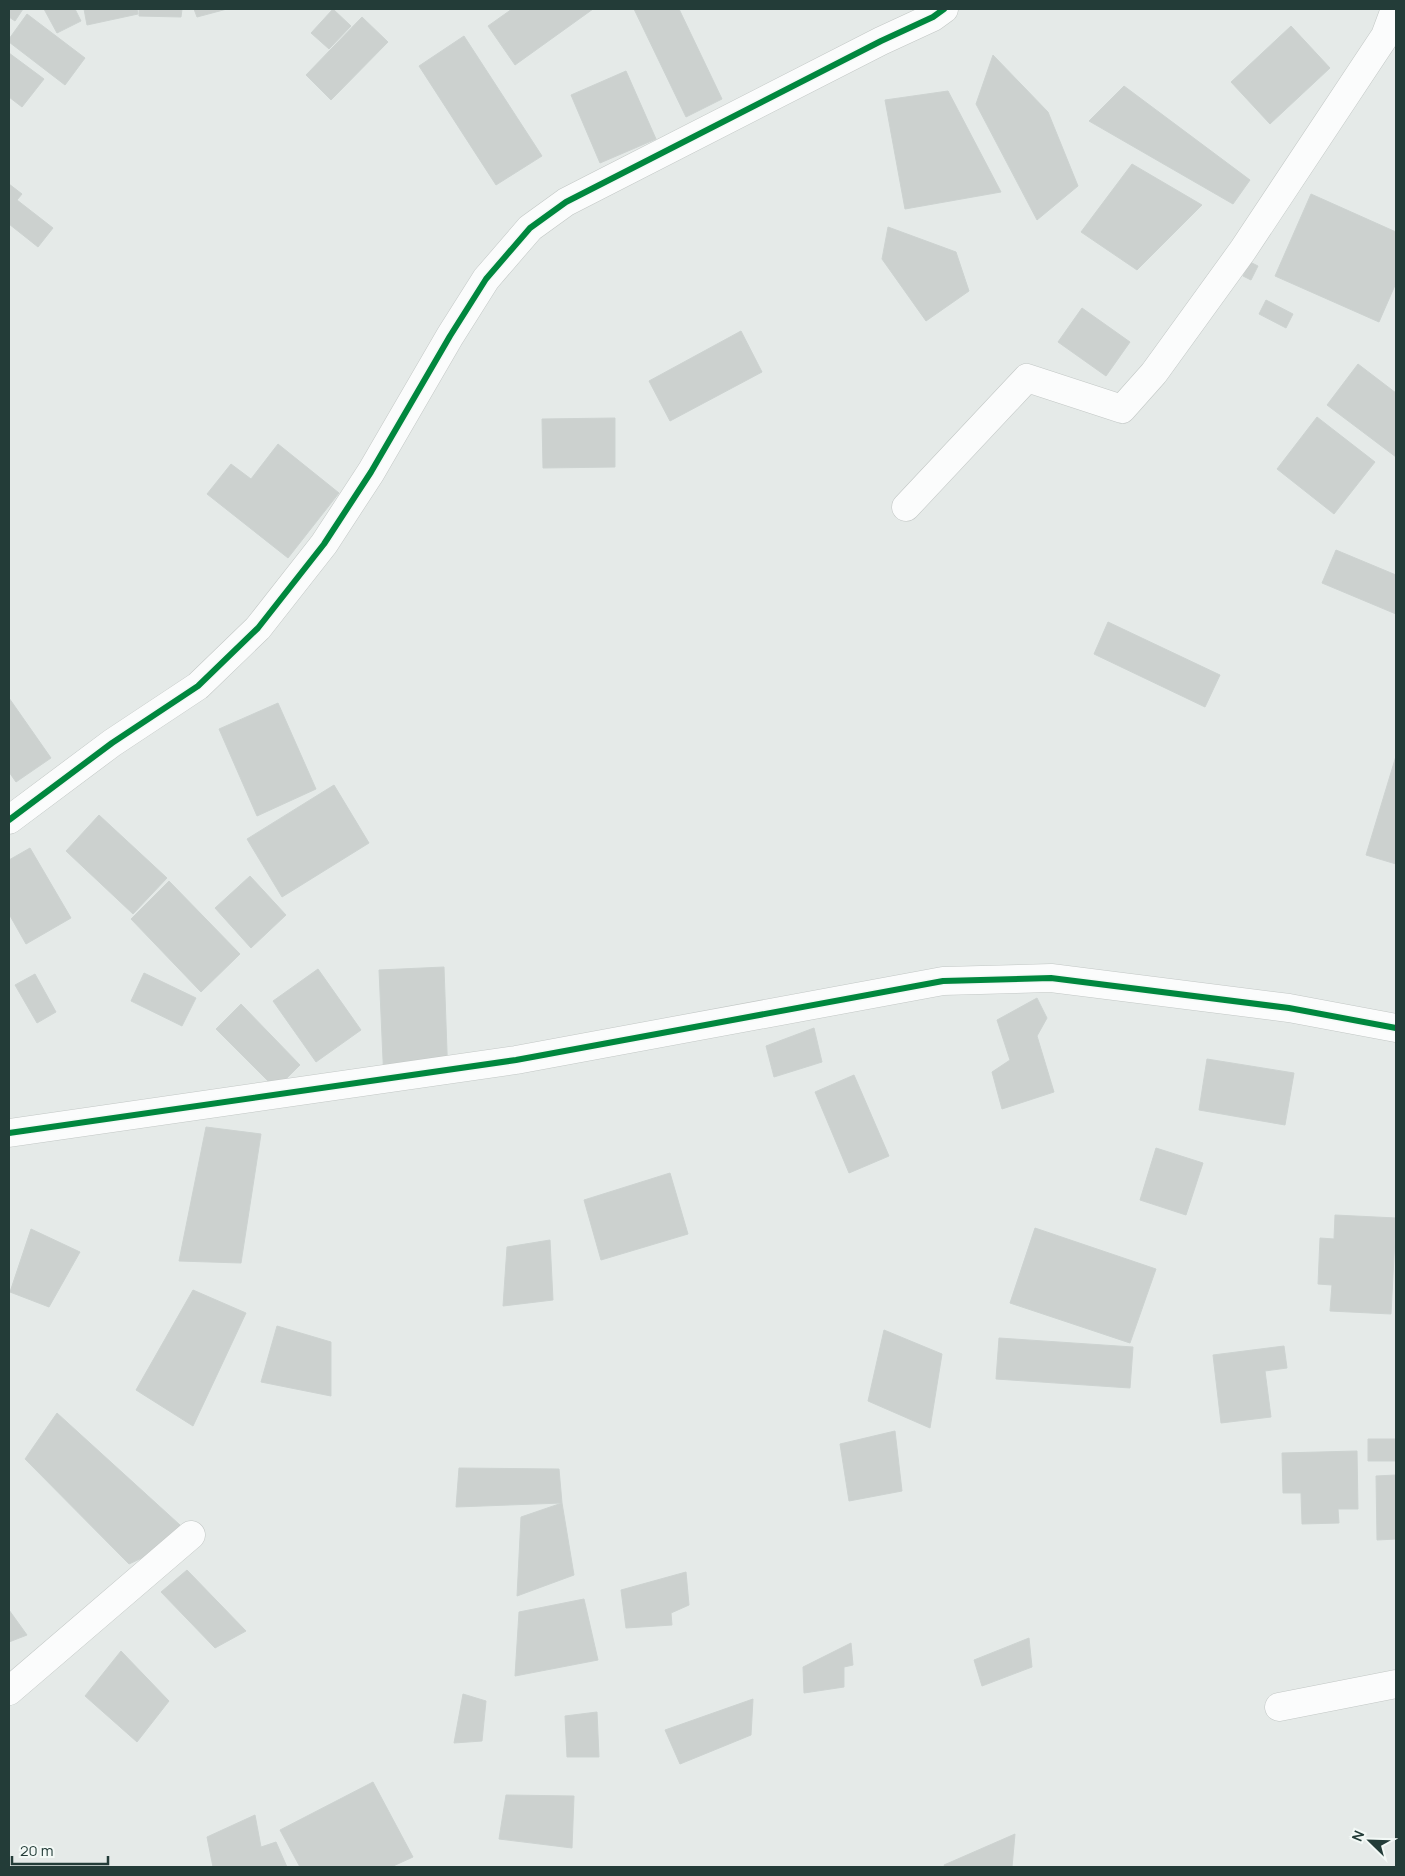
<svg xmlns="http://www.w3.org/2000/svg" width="1405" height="1876" font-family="Manrope,sans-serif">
<rect width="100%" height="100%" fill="#e5eae8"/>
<path fill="#ccd1cf" stroke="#cdd3d1" d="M9,9h14l-8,12 -6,-4z
M44,9h31l6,12 -24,12z
M84,9h53l1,5 -51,11z
M139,9h43l-1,8 -42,-1z
M194,9h33l-30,8z
M333,9l18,17 -22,23 -18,-16z
M512,9h81l-78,56 -27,-39z
M634,9h45l43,90 -36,18z
M27,14l58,44 -20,27 -56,-43v-3z
M362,17l26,25 -57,58 -25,-25z
M1291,26l39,42 -60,56 -39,-42z
M464,36l78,120 -46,29 -77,-119z
M9,53l35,26 -22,28 -13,-10z
M993,55l55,57 30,74 -41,34 -61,-116z
M626,71l30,68 -56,24 -29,-68z
M1124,86l126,94 -17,24 -144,-83z
M948,91l53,101 -96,17 -20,-109z
M1132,164l70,41 -65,65 -56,-38z
M9,184l13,10 -5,6 36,28 -15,19 -29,-23z
M1311,194l85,38v51l-17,39 -104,-46z
M888,227l68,25 13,39 -43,30 -44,-62z
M1250,262l8,4 -7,14 -8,-4z
M1266,300l27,14 -7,14 -27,-14z
M1082,308l48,34 -24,34 -48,-34z
M741,331l21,41 -92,49 -21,-40z
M1358,364l38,29v64l-69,-52z
M1317,417l58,45 -41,52 -57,-45z
M615,418v49l-72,1 -1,-49z
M278,444l61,49 -51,65 -81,-64 24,-30 20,15z
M1336,550l60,25v39l-74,-31z
M1108,622l112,53 -15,32 -111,-53z
M9,698l42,60 -35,24 -7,-10z
M278,703l38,86 -59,27 -38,-87z
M1396,756v108l-30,-9z
M334,785l35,58 -87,54 -35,-58z
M99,815l68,63 -34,36 -67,-63z
M30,848l41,70 -45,26 -17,-30v-54z
M250,876l36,39 -35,33 -36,-40z
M169,881l71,73 -39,38 -70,-73z
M444,967l4,112 -64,3 -5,-112z
M318,969l43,61 -45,32 -43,-61z
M144,973l52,25 -14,28 -51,-25z
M35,974l21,38 -19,11 -22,-38z
M1037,998l10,20 -10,18 17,56 -52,17 -10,-37 18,-12 -13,-40z
M241,1004l59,61 -24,24 -60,-60z
M814,1028l8,34 -48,15 -8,-31z
M1207,1059l87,14 -9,52 -86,-15z
M854,1075l35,81 -40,17 -34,-81z
M206,1127l55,7 -20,129 -62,-2z
M1156,1148l47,15 -17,52 -46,-15z
M670,1173l18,61 -87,26 -17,-60z
M1335,1215l61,3 -5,96 -61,-3 2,-26 -14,-1 2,-46 14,1z
M1035,1228l121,41 -26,74 -120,-40z
M31,1229l49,23 -31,55 -39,-15z
M550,1240l3,60 -50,6 4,-59z
M193,1290l53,23 -53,113 -57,-36z
M277,1326l54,16v54l-70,-14z
M884,1330l58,24 -12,74 -62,-27z
M999,1338l134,9 -3,41 -134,-9z
M1284,1346l3,22 -22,3 6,46 -50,6 -8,-68z
M57,1413l134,122 -62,29 -104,-105z
M895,1431l7,60 -53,10 -9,-57z
M1368,1439h28v22h-28z
M1357,1451l1,58h-20l1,14 -37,1 -1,-31h-18l-1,-40z
M459,1468l100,1 3,34 -106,4z
M1396,1475v64l-19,1 -1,-64z
M562,1503l12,72 -57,21 4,-79z
M187,1570l59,61 -31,17 -54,-56z
M686,1572l3,33 -18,8 1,12 -46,3 -5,-38z
M584,1599l14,61 -83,16 4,-64z
M9,1610l18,25 -18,7z
M1029,1638l3,29 -50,19 -8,-26z
M851,1643l2,22 -9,2v20l-40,6 -1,-26z
M121,1651l48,50 -32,41 -52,-46z
M463,1694l23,7 -4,40 -28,2z
M753,1699l-2,36 -71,29 -15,-34z
M597,1712l2,45h-32l-2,-41z
M373,1782l40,75 -22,10h-91l-20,-37z
M506,1795l68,1 -2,52 -73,-9z
M255,1815l6,32 15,-5 11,25h-74l-6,-30z
M1015,1834l-3,33h-67l-1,-2z"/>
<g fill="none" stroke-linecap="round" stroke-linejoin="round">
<defs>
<path id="minor" d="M906,507l121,-129 95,31 32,-36 89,-123 142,-214 10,-27
M9,820l103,-77 86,-57 60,-58 66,-84 47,-72 79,-136 36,-57 44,-51 36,-26 315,-161 52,-24 11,-8
M9,1691l182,-156
M1279,1707l117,-23"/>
<path id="tertiary" d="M9,1133l507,-73 427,-79 108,-3 238,30 107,20"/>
</defs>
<use href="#minor" stroke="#c2c7c5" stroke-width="29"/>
<use href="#tertiary" stroke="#c2c7c5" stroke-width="29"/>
<use href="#minor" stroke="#fbfcfc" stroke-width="28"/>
<use href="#tertiary" stroke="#fbfcfc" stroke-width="28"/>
<defs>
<path id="cycleway" d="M9,820l103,-77 86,-57 60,-58 66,-84 47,-72 79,-136 36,-57 44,-51 36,-26 315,-161 52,-24 11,-8
M9,1133l507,-73 427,-79 108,-3 238,30 107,20"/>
</defs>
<use href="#cycleway" stroke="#f3f9f6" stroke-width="9"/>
<use href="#cycleway" stroke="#00873e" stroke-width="6"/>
</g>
<rect width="1405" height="1876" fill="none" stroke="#233c38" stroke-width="20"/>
<g transform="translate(1370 1841) rotate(293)" stroke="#f3f9f6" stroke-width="4" paint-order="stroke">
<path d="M0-4L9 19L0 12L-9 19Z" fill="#233c38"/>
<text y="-8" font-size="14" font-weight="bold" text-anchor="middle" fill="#233c38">N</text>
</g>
<path d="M12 1856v8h96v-8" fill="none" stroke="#233c38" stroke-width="2.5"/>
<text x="20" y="1856" font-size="15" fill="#233c38" stroke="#f3f9f6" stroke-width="4" paint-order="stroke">20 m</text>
</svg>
